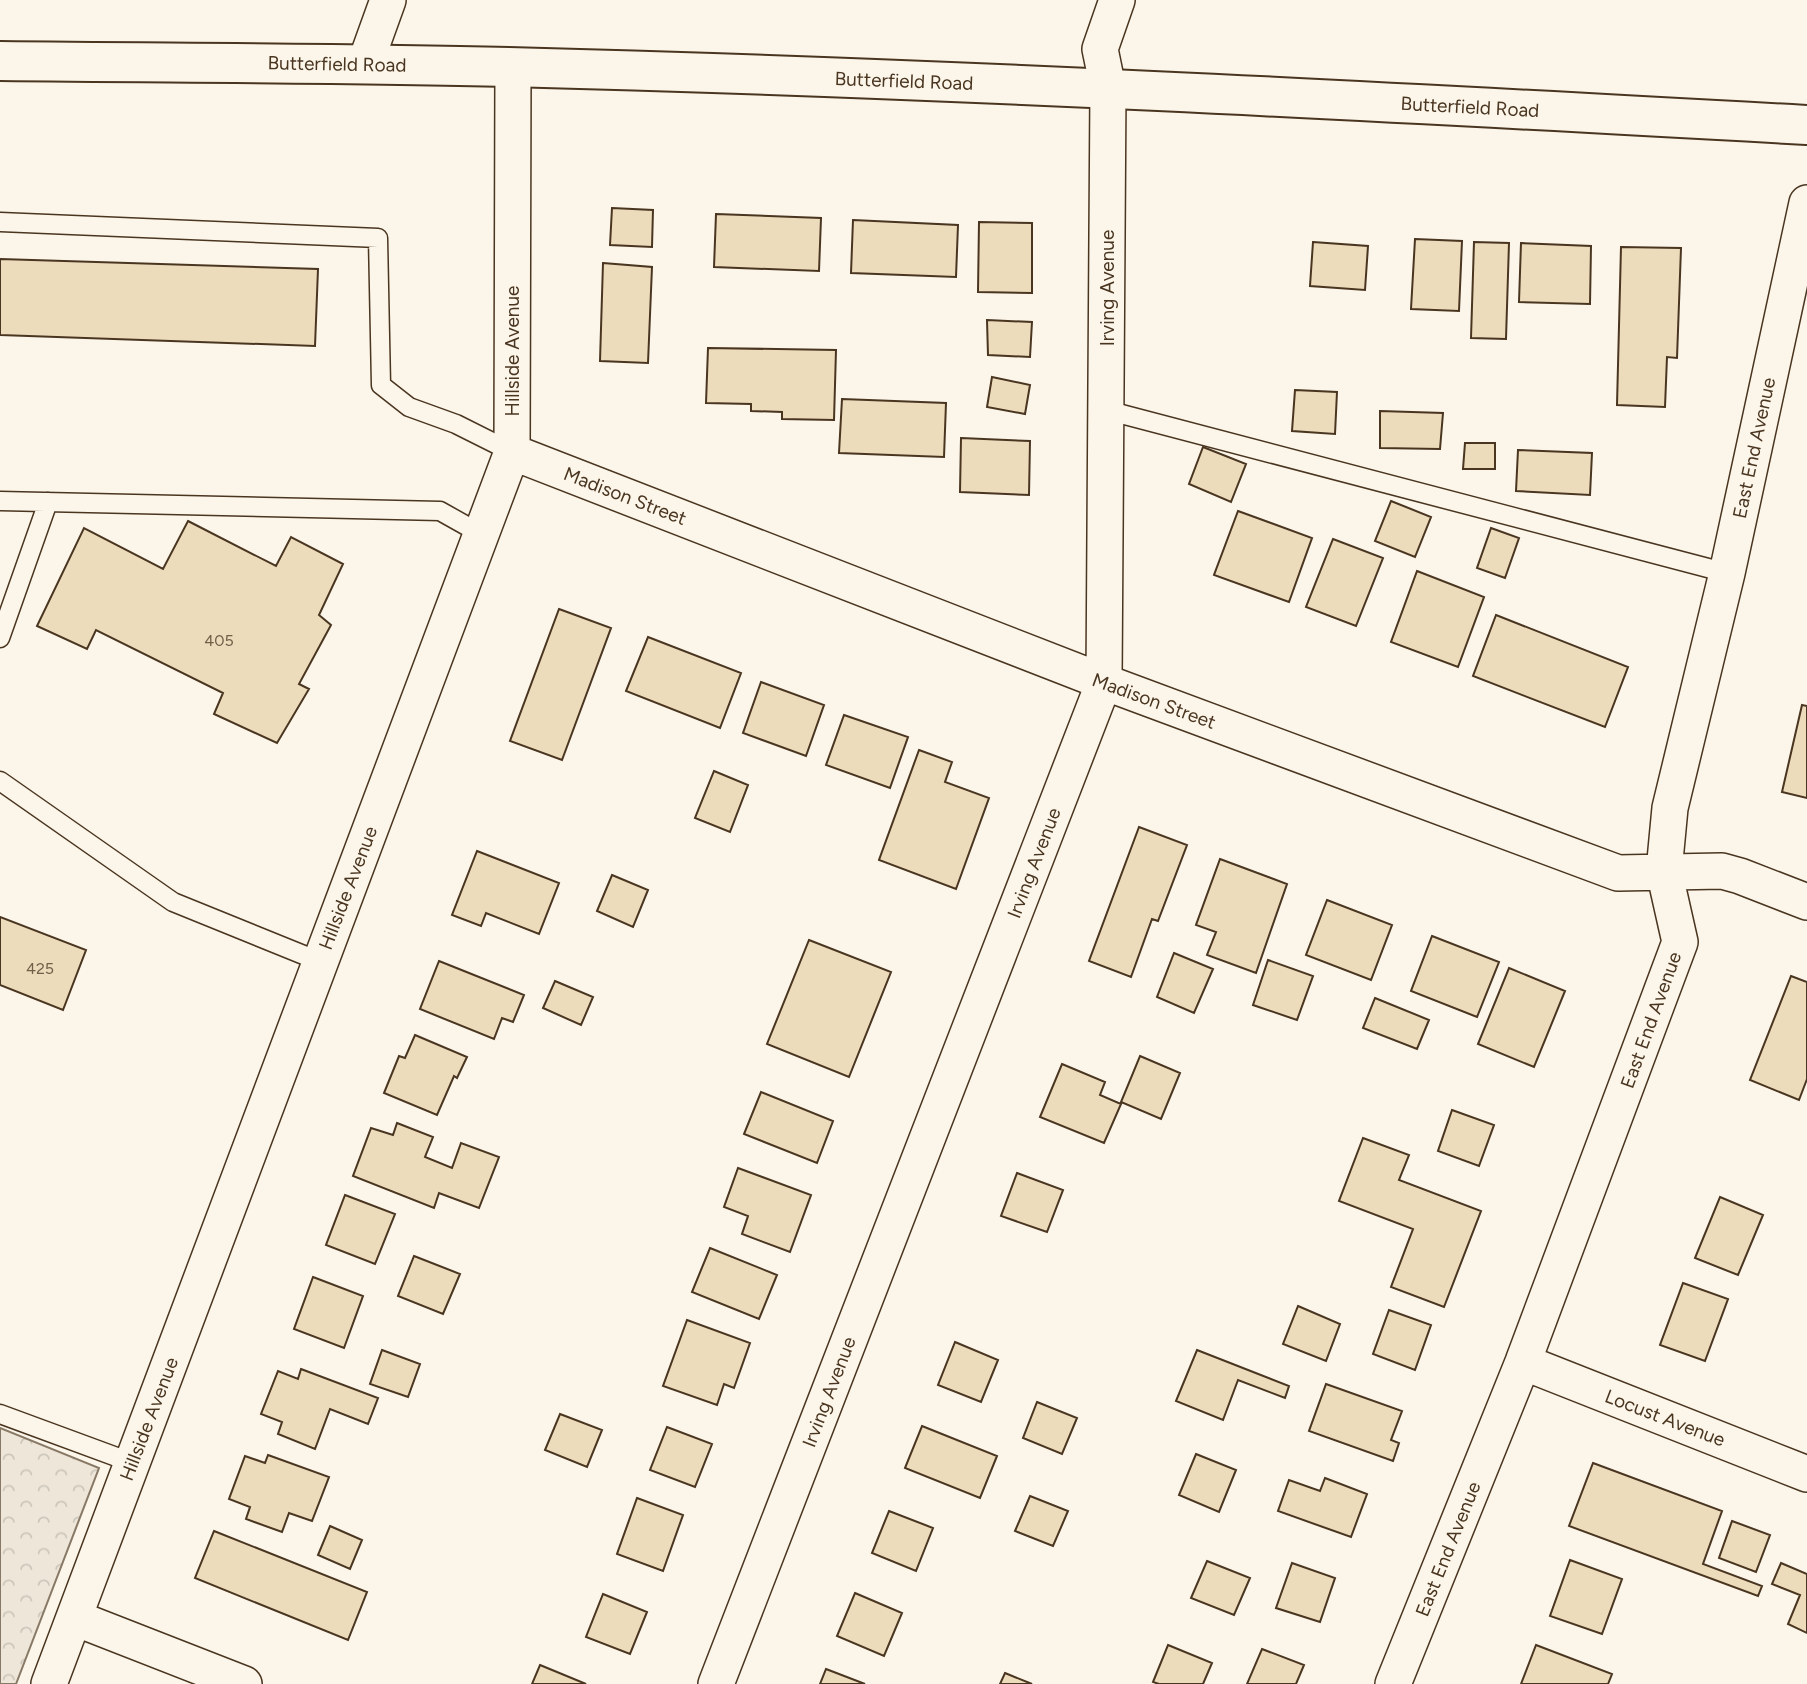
<svg xmlns="http://www.w3.org/2000/svg" width="1807" height="1684" font-family="Figtree,sans-serif">
<defs>
<pattern id="park-crowns" width="20" height="18" patternUnits="userSpaceOnUse" patternTransform="scale(1.75)"><rect width="20" height="18" fill="#ede6d9"/><path d="M2 6a3 3 0 1 1 6 0M12 15a3 3 0 1 1 6 0" fill="none" stroke="#cdc6ba"/></pattern>
</defs>
<rect width="100%" height="100%" fill="#fbf6e9"/>
<path fill="url(#park-crowns)" stroke="#887966" stroke-width="2" d="M0,1428l99,40 -83,216h-16z"/>
<path fill="#ecdcbc" stroke="#4a3520" stroke-width="2" d="M612,208l41,2 -1,37 -42,-2z
M716,214l105,4 -2,53 -105,-4z
M853,220l105,5 -2,52 -105,-4z
M979,222l53,1v70l-54,-1z
M1415,239l47,2 -3,70 -48,-2z
M1313,242l55,4 -3,44 -55,-4z
M1474,242l35,1 -3,96 -35,-1z
M1521,243l70,3 -1,58 -71,-2z
M1621,247l60,1 -4,110 -10,-1 -2,50 -48,-2z
M0,259l318,10 -3,77 -315,-11z
M603,263l49,4 -4,96 -48,-2z
M987,320l45,2 -2,35 -42,-2z
M708,348l128,2 -2,70 -52,-1v-7l-31,-1v-7l-45,-1z
M992,377l38,8 -5,29 -38,-7z
M1295,390l42,2 -2,42 -43,-3z
M842,399l104,4 -2,54 -105,-4z
M1380,411l63,2 -3,36 -60,-1z
M961,438l69,3 -1,54 -69,-3z
M1465,443h30v26h-32z
M1203,447l43,17 -15,38 -42,-18z
M1518,450l74,3 -2,42 -74,-4z
M1391,501l40,16 -16,40 -40,-16z
M1238,511l74,27 -23,64 -75,-27z
M188,521l88,45 15,-29 52,27 -24,51 12,10 -32,59 10,5 -32,54 -63,-29 9,-21 -127,-63 -9,19 -50,-23 47,-98 79,41z
M1491,528l28,10 -14,40 -28,-10z
M1333,539l50,19 -27,68 -50,-19z
M1417,571l67,26 -26,70 -67,-25z
M559,609l52,19 -49,132 -52,-19z
M1496,615l132,52 -23,60 -132,-51z
M648,637l93,36 -21,55 -94,-37z
M761,682l63,23 -18,51 -63,-23z
M1802,705l5,1v92l-25,-6z
M844,715l64,22 -18,51 -64,-23z
M919,750l33,12 -7,20 44,16 -33,91 -77,-29z
M714,771l34,14 -18,47 -35,-14z
M1139,827l48,18 -29,76 -6,-2 -21,58 -42,-16z
M477,851l82,32 -20,51 -53,-21 -5,13 -29,-11z
M1220,859l67,25 -31,89 -49,-18 9,-23 -20,-7z
M612,875l36,15 -15,37 -36,-16z
M1327,900l65,25 -21,55 -65,-25z
M0,917l86,33 -23,60 -63,-25z
M1432,936l67,26 -22,55 -66,-26z
M809,940l82,32 -42,105 -82,-33z
M1174,953l39,16 -19,44 -37,-16z
M1268,960l45,16 -16,44 -44,-15z
M439,961l85,34 -11,27 -11,-4 -8,21 -74,-30z
M1509,968l56,23 -31,76 -56,-23z
M1791,976l16,6v97l-8,21 -49,-20z
M555,981l38,16 -12,28 -38,-17z
M1375,998l54,22 -12,29 -54,-21z
M415,1035l52,22 -10,21 -3,-2 -17,39 -53,-22 15,-37 6,2z
M1140,1056l40,17 -19,46 -40,-17z
M1062,1064l43,18 -5,13 21,9 -17,39 -64,-26z
M761,1092l72,29 -16,42 -73,-29z
M1452,1110l42,15 -15,41 -41,-15z
M397,1123l36,14 -8,20 27,11 9,-25 38,14 -20,51 -40,-15 -5,15 -81,-32 18,-48 22,7z
M1363,1138l46,17 -10,25 82,31 -37,96 -53,-20 22,-58 -74,-28z
M738,1168l73,27 -21,57 -48,-18 6,-18 -24,-9z
M1017,1173l46,17 -16,42 -46,-16z
M345,1195l50,19 -20,50 -49,-19z
M1720,1197l43,18 -25,60 -43,-17z
M710,1248l67,27 -18,44 -67,-27z
M414,1256l46,18 -17,40 -45,-18z
M313,1277l50,19 -19,52 -50,-19z
M1683,1283l45,16 -23,62 -45,-16z
M1298,1306l42,18 -14,37 -43,-17z
M1389,1310l42,15 -16,45 -42,-16z
M687,1320l63,23 -16,45 -10,-4 -7,21 -54,-19z
M955,1342l43,18 -17,42 -43,-17z
M382,1350l38,14 -12,33 -38,-13z
M1197,1350l92,36 -4,12 -47,-18 -15,40 -47,-19z
M301,1369l77,29 -10,26 -38,-15 -15,40 -37,-15 4,-12 -21,-8 17,-43 20,8z
M1326,1384l76,27 -11,29 8,3 -6,18 -84,-30z
M1037,1402l40,16 -15,36 -39,-16z
M560,1414l42,16 -15,37 -42,-17z
M922,1426l75,30 -17,42 -75,-30z
M667,1427l45,17 -17,43 -45,-17z
M1196,1454l40,16 -17,42 -40,-17z
M268,1455l61,22 -17,44 -23,-8 -7,19 -36,-13 4,-12 -21,-8 16,-43 20,7z
M1593,1463l129,48 -19,53 59,22 -4,10 -189,-70z
M1325,1478l42,16 -16,43 -73,-26 11,-31 31,11z
M1030,1496l38,15 -15,35 -38,-15z
M637,1498l46,17 -20,56 -46,-17z
M889,1511l44,17 -17,43 -44,-18z
M1732,1521l38,14 -14,37 -37,-14z
M330,1526l32,14 -12,29 -32,-14z
M214,1531l153,61 -19,48 -153,-62z
M1570,1560l52,19 -20,55 -52,-18z
M1207,1561l43,17 -16,37 -43,-17z
M1292,1563l43,15 -15,44 -44,-14z
M1781,1563l26,11v59l-19,-9 12,-29 -28,-11z
M855,1593l47,20 -18,43 -47,-20z
M603,1594l44,18 -17,42 -44,-17z
M1168,1645l44,18 -9,21h-44l-6,-2z
M1536,1645l76,29 -4,10h-87z
M1262,1649l42,16 -8,19h-49z
M540,1665l46,19h-54z
M826,1669l39,15h-45z
M1005,1673l27,11h-32z"/>
<g fill="none" stroke-linecap="round" stroke-linejoin="round">
<defs>
<path id="lane" d="M0,222l378,16 3,147 28,22 47,17 56,28
M1106,410l621,163
M0,501l440,10 41,23
M0,638l48,-136
M0,781l173,121 148,60
M0,1414l133,49"/>
<path id="street" d="M365,64l23,-64
M512,452l592,230 514,191 104,-2 18,5 67,26
M1523,1362l284,112
M75,1618l169,66
M49,1684l463,-1232 1,-385
M716,1684l388,-1002 4,-594 -8,-39 17,-49
M1393,1684l130,-322 157,-420 -16,-71 6,-63 57,-235 80,-370"/>
<path id="secondary" d="M0,61c170,2 339,2 509,6 433,11 866,34 1298,58"/>
</defs>
<use href="#lane" stroke="#4a3520" stroke-width="21"/>
<use href="#street" stroke="#4a3520" stroke-width="38"/>
<use href="#secondary" stroke="#4a3520" stroke-width="42"/>
<use href="#lane" stroke="#fbf6e9" stroke-width="18"/>
<use href="#street" stroke="#fbf6e9" stroke-width="35"/>
<use href="#secondary" stroke="#fbf6e9" stroke-width="38"/>
</g>
<g text-anchor="middle" dominant-baseline="central" stroke-width="5" stroke-linejoin="round" paint-order="stroke">
<g font-size="16" fill="#725f47">
<text x="219" y="640">405</text>
<text x="40" y="968">425</text>
</g>
<g font-size="19" fill="#4a3520" stroke="#fbf6e9">
<text transform="translate(337 64) rotate(1)">Butterfield Road</text>
<text transform="translate(904 81) rotate(2)">Butterfield Road</text>
<text transform="translate(1470 107) rotate(3)">Butterfield Road</text>
<text transform="translate(1107 288) rotate(-90)">Irving Avenue</text>
<text transform="translate(512 351) rotate(-90)">Hillside Avenue</text>
<text transform="translate(1754 448) rotate(-78)">East End Avenue</text>
<text transform="translate(625 496) rotate(21)">Madison Street</text>
<text transform="translate(1154 701) rotate(20)">Madison Street</text>
<text transform="translate(1034 863) rotate(-69)">Irving Avenue</text>
<text transform="translate(348 888) rotate(-69)">Hillside Avenue</text>
<text transform="translate(1651 1020) rotate(-70)">East End Avenue</text>
<text transform="translate(829 1392) rotate(-69)">Irving Avenue</text>
<text transform="translate(1665 1418) rotate(21)">Locust Avenue</text>
<text transform="translate(149 1419) rotate(-69)">Hillside Avenue</text>
<text transform="translate(1448 1549) rotate(-68)">East End Avenue</text>
</g>
</g>
</svg>
